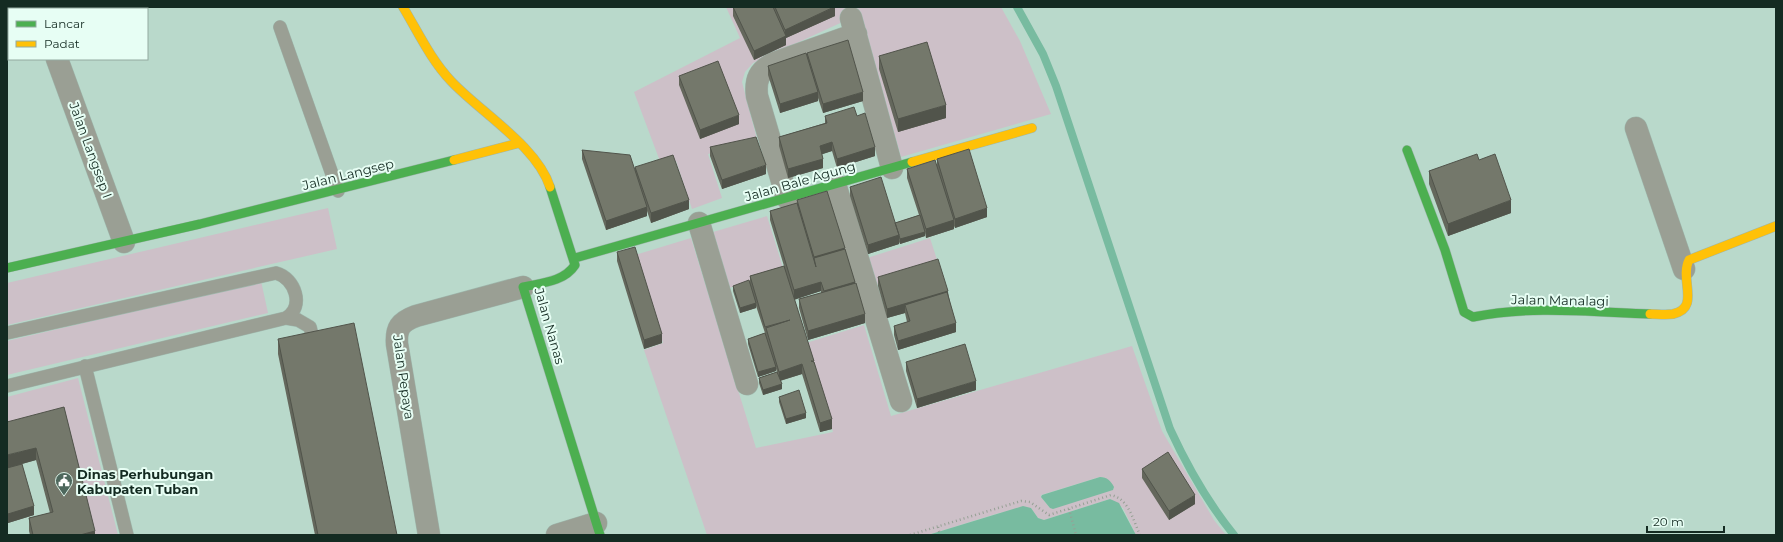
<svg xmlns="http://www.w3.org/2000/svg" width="1783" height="542" font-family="Montserrat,sans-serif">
<rect width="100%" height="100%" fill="#b9d9cb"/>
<path fill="#cdc0c8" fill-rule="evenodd" d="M726,7h275l19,34 31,73 -150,43 -41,-143 -107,49 -8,9 -3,10 16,61 -50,11 14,44 -30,11 -16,-48 -15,3 -27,-72 106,-54z
M328,208l9,41 -330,76v-42z
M767,216l17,55 -55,17 -16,-56z
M691,238l65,210 77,-16 -27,-89 58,-18 27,91 241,-70 30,85 52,89 12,15h-90l-13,-27 -13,-9 -66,21 -6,-2 -7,-10 -32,5 -71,22h-221l-63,-185 19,-7 -28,-88zM1100,477h3l11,12 -64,19 -9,-11v-2z
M930,238l9,28 -64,19 -8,-27z
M261,281l7,32 -261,62v-34z
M78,378l40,157h-25l-29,-115 -57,15v-38z"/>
<path fill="#78bba0" d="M1100,477c7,0 11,4 14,10l-1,3 -60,19 -3,-1 -9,-11 1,-2z
M1110,499l9,4 17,32h-208l95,-29 8,2 7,10 6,2z"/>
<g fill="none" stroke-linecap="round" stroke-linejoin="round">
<path stroke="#78bba0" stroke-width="8" d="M1017,7l26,47 13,32 114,343c17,37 38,74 64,106"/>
<defs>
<path id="lane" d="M280,27l58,164
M286,318l12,2 12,7 5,20
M7,333l269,-60c19,5 29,34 10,45l-279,68
M85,366l42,169"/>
<path id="street" d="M851,18l41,150
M57,59l67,183
M1636,128l48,141
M835,184l66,217
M787,198l-30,-102c-2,-17 2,-25 17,-33l82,-29
M699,223l48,161
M429,535l-32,-191c-1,-16 3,-22 19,-28l107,-29
M557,535l39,-12"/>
<path id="fast" d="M1407,150l38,100 19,62 9,5c56,-12 120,-5 177,-3
M550,187l25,78c-11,17 -34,18 -52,22l77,248
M575,258l337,-96
M7,268l193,-44 254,-64"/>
<path id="slow" d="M403,7c15,25 28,53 48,74 29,31 86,65 99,106
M454,160l65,-17
M912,162l120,-34
M1650,314c7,0 16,1 23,0 28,-6 6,-35 16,-54l87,-34"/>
</defs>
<use href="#lane" stroke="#9eb7ac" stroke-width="14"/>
<use href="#street" stroke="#9eb7ac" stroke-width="23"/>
<use href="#fast" stroke="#9eb7ac" stroke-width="10"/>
<use href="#slow" stroke="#9eb7ac" stroke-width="10"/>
<path stroke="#96a095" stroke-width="2.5" stroke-dasharray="1 3" stroke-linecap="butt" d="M1069,509l7,26
M938,527l2,8
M910,535l111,-34 9,1 19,13 62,-20c18,4 22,25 29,40"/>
<use href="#lane" stroke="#9a9f94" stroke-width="13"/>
<use href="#street" stroke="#9a9f94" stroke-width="22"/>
<use href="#fast" stroke="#4caf50" stroke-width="9"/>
<use href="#slow" stroke="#ffc107" stroke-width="9"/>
</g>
<path fill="#64675c" d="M733,7h102v9l-49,22v7l-32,15 -21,-44z
M807,53l56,48 -40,12 -5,-15v3l-38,12 -12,-38v-9l39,-10z
M879,56l67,62 -48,14 -19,-63z
M679,76l60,48 -39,15 -21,-54z
M825,116h32l18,40 -38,12 -5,-17 -10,3 1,14 -35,10 -9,-32v-9l46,-14z
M710,147l56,27 -44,15 -12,-33z
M582,150l53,22v-5l54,42 -38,14 -4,-12v5l-41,14 -24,-71z
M937,159l50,58 -32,11 -1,-2v3l-28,9 -1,-5v3l-25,8 -1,-2v2l-31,10 -18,-58v-9l45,36 24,-8 -12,-37v-9l30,-5z
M1479,160l32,53 -63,23 -19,-52v-13z
M797,200l48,50 10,33 10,40 -57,17 -9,-32v-9l22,-6v-2l-27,8 20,63 18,67 -12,3 -18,-58 -22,7 2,8 -19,6 -4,-12v-5l18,-6 -1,-3v2l-18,6 -10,-33v-5l17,-6 -9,-27v2l-16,5 -7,-22v-5l17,-4v-6l34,-10 -14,-46v-9l27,-7z
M617,252l45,91 -18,6 -27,-88z
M878,277l70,15 8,40 -58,18 -4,-15v-9l13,-4 -2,-9 -18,5 -9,-32z
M278,339l119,196h-82l-37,-181z
M906,362l70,28 -59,18 -11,-37z
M779,397l27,21 -20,6 -7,-22z
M64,407l31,128h-65l-1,-4v-13l21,-5 -14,-53 -14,4 12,51 -26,8 -1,-3v-52l11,-3 -11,3z
M1142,469l53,35 -26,16 -27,-42z"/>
<path fill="#51544b" d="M835,7v9l-49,22v7l-32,15v-9l31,-15v-6z
M818,92v9l-38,12v-9z
M863,92v9l-40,12v-9z
M946,105v13l-48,14v-13z
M739,115v9l-39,15v-9z
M832,142v9l-12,4v-9z
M875,147v9l-38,12v-9z
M823,159v9l-35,10v-9z
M766,165v9l-44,15v-9z
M689,200v9l-38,14v-10z
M1511,200v13l-63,23v-12z
M647,207v9l-41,14v-9z
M987,208v9l-32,11v-9z
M954,220v9l-28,9v-9z
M925,232v4l-25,8v-5z
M899,235v9l-31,10v-9z
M845,248v9l-31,1v8v-9z
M821,282v9l-27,9v-10z
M855,282v9l-31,9v-9z
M948,291v9l-43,5v8l-18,5v-9z
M756,303v5l-16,5v-5z
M865,314v9l-57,17v-9z
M956,323v9l-58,18v-9z
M662,334v9l-18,6v-9z
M802,364v10l-23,7v-9z
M776,367v4l-18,6v-5z
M976,381v9l-59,18v-9z
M782,384v5l-19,6v-5z
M806,413v5l-20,6v-5z
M832,419v10l-12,3v-9z
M36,448v12l-29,8v-13z
M1195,495v9l-26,16v-9z
M34,506v9l-26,8v-9z
M95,531v4h-15z"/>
<path fill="#74786b" stroke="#51544b" d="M733,7h40l13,29 -32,15z
M775,7h59l-49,23z
M848,40l15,52 -40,12 -16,-51z
M927,42l19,63 -48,14 -19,-63z
M806,53l12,39 -38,12 -12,-38z
M718,61l21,54 -39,15 -21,-54z
M854,107l3,9 8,-3 10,34 -38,12 -5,-17 -12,4 3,13 -35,10 -9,-32 48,-14 -2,-7z
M756,137l10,28 -44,15 -12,-33z
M969,149l18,59 -32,11 -18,-60z
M582,150l48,5 17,52 -41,14z
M1477,154l2,6 16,-6 16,46 -63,24 -19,-53z
M673,155l16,45 -38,13 -16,-46z
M935,160l19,60 -28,9 -19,-60z
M881,177l18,58 -31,10 -18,-58z
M827,191l18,57 -31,9 -17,-57z
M797,203l19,64 -2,-9 31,-9 10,33 -31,9 -3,-9 -27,8 -24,-79z
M920,215l5,17 -25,7 -1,-4 -4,-12z
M635,247l27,87 -18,6 -27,-88z
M938,259l10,32 -61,18 -9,-32z
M784,266l30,95h-3l3,1 18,57 -12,4 -18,-59 -23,8 -13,-44 24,-8 -25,7 -15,-51z
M749,280l7,23 -16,5 -7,-22z
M856,283l9,31 -57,17 -9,-32z
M947,292l9,31 -58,18 -4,-15 16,-5 -5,-16z
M354,323l43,212h-79l-40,-196z
M765,333l11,34 -18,5 -10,-33z
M965,344l11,37 -59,18 -11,-37z
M777,372l5,12 -19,6 -4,-12z
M799,390l7,23 -20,6 -7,-22z
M64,407l31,124 -15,4h-47l-4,-17 24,-6 -17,-64 -29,7v-33z
M1168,452l27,43 -26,16 -27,-42z
M22,464l12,42 -26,8 -1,-3v-43z"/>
<defs>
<symbol id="civic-pin" viewBox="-11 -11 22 30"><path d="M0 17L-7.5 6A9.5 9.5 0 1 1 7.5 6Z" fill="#4e685d" stroke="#e7fef4"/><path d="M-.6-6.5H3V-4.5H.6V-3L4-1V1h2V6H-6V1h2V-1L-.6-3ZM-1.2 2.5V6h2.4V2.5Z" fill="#fff"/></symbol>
</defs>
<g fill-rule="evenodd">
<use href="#civic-pin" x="54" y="471" width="20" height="27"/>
</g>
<g text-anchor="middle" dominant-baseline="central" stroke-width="4" stroke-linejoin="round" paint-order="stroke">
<g font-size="13" fill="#142b22" stroke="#e7fef4">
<text transform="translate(91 150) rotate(70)">Jalan Langsep I</text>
<text transform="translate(348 174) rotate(-14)">Jalan Langsep</text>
<text transform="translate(800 181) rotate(-16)">Jalan Bale Agung</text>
<text transform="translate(1560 300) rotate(1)">Jalan Manalagi</text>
<text transform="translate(550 326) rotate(74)">Jalan Nanas</text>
<text transform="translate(404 377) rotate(82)">Jalan Pepaya</text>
</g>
<g font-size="13" font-weight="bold" fill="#142b22" stroke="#e7fef4" text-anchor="start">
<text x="77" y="474">Dinas Perhubungan<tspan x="77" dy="15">Kabupaten Tuban</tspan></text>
</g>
</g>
<rect width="1783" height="542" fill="none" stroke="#142b22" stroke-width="16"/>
<rect x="8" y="8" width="140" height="52" fill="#e7fef4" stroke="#93aaa0"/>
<rect x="16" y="21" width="20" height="6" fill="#4caf50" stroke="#93aaa0"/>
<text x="44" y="28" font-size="12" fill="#142b22">Lancar</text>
<rect x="16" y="41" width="20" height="6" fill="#ffc107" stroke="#93aaa0"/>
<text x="44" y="48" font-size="12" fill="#142b22">Padat</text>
<path d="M1647 526v6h77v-6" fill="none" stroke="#142b22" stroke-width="2"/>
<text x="1653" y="526" font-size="12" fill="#142b22" stroke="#e7fef4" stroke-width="3" paint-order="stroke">20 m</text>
</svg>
